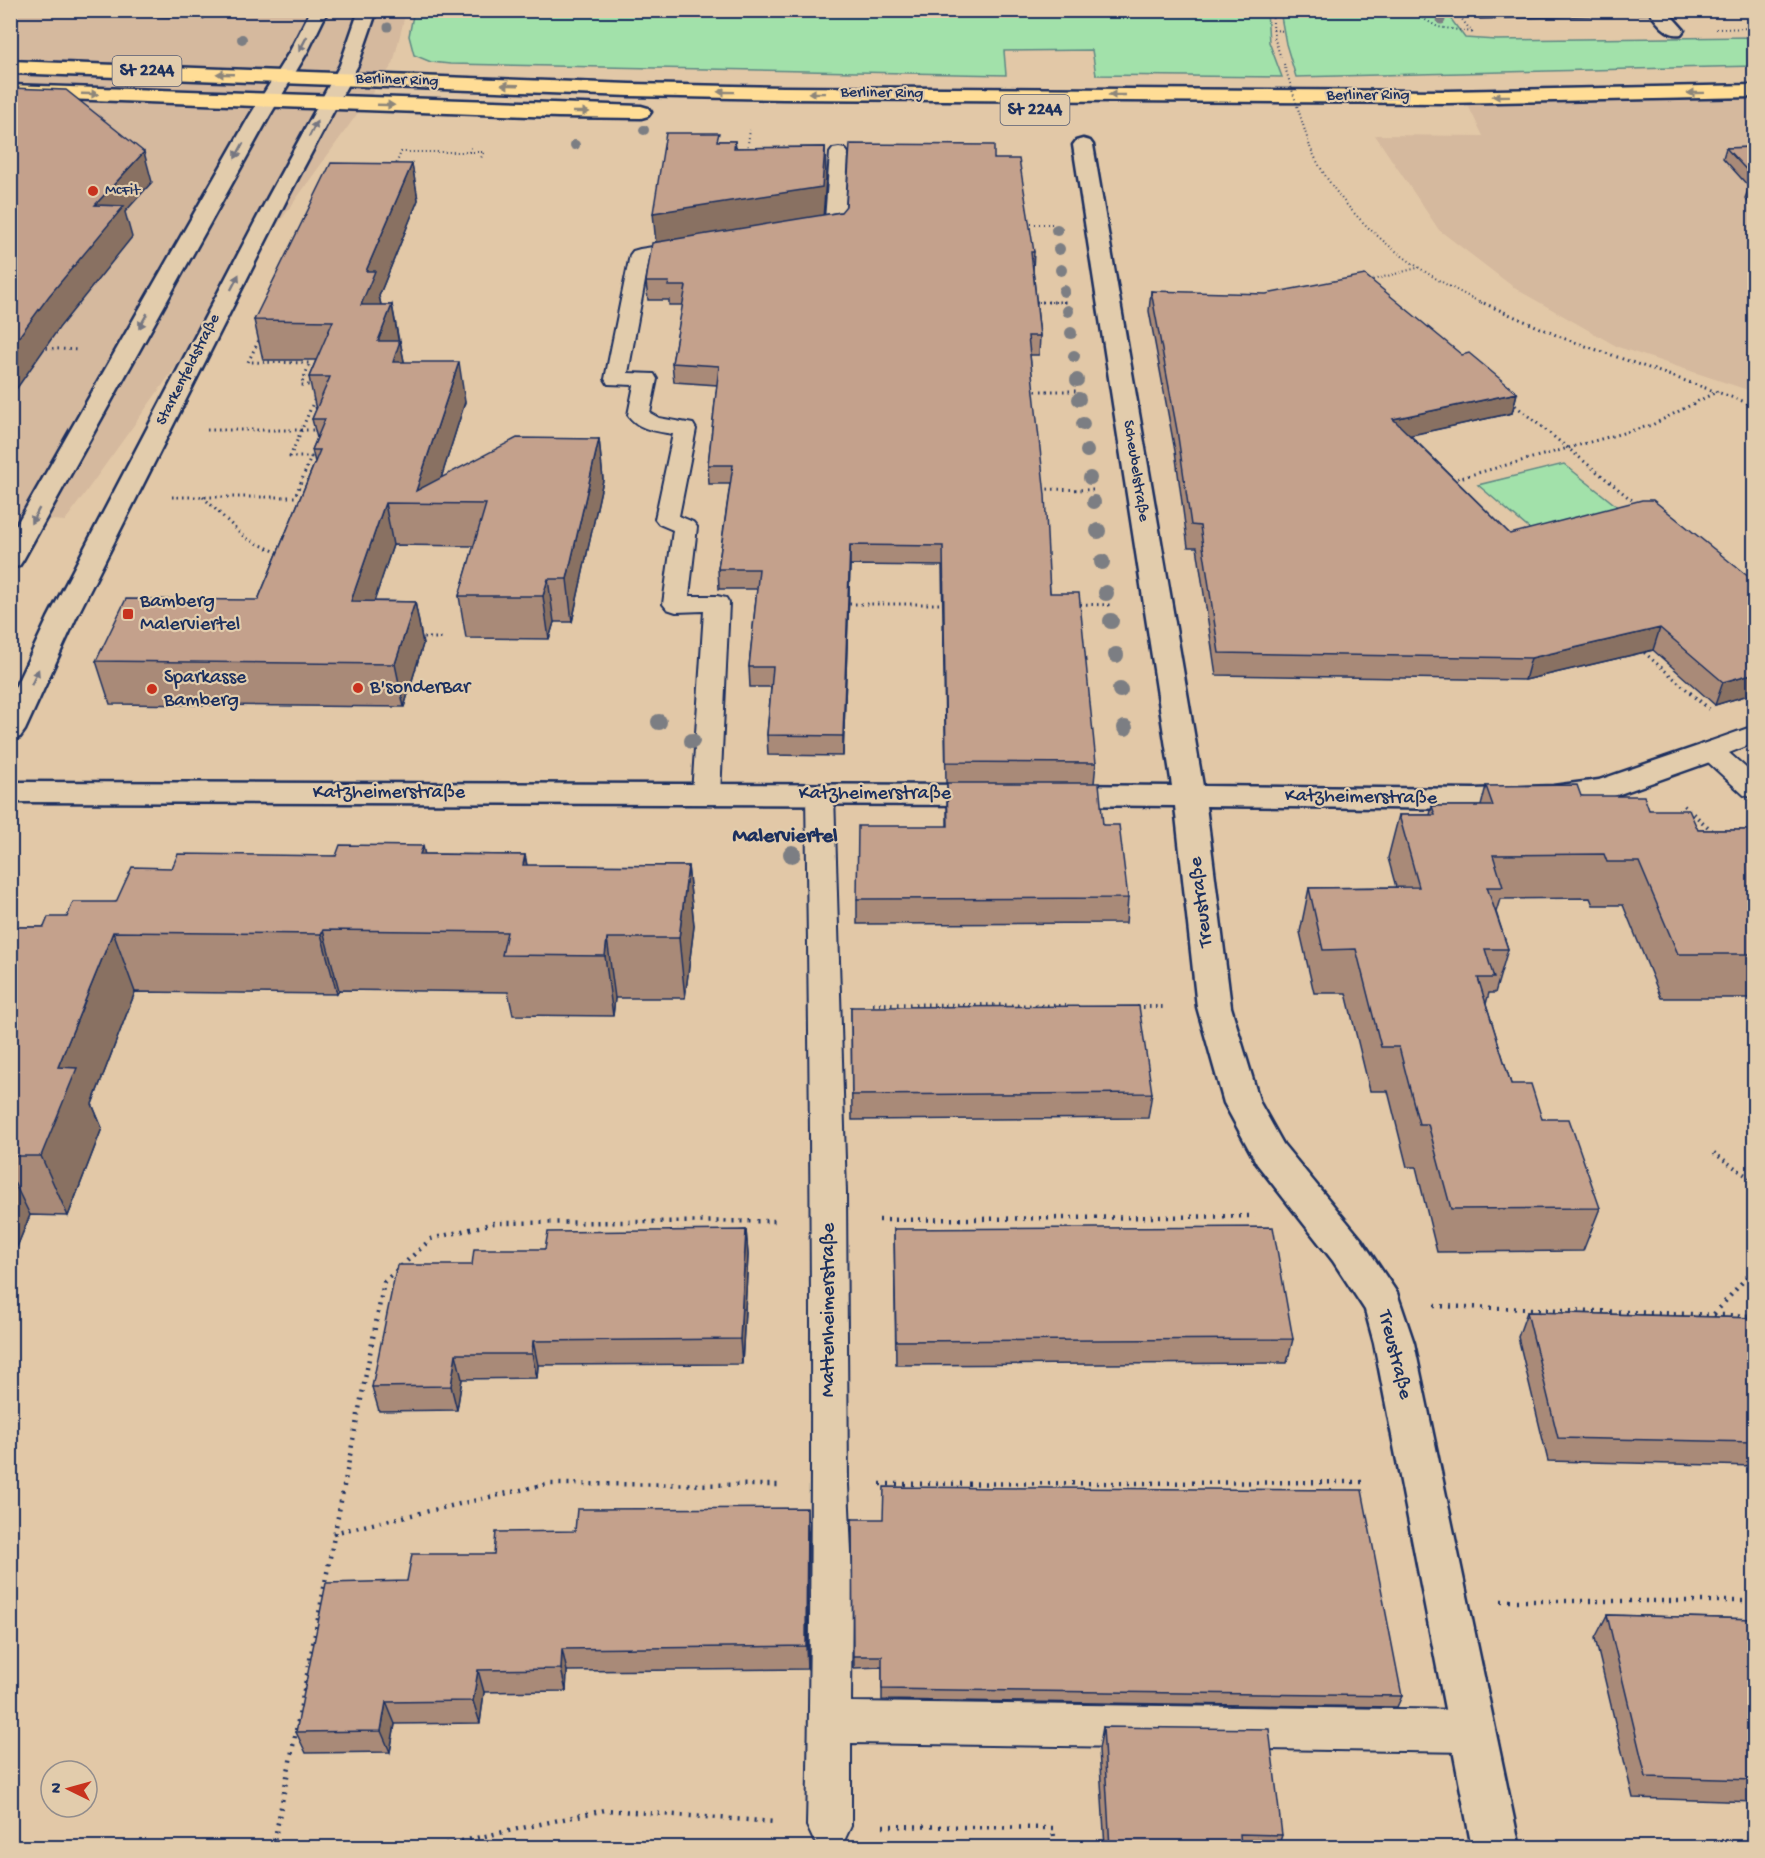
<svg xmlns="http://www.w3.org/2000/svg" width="1765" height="1858" font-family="'Gochi Hand',sans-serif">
<rect width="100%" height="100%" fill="#e2c8a7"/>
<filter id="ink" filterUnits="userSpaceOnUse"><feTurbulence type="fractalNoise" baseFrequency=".0167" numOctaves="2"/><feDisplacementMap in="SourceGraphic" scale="12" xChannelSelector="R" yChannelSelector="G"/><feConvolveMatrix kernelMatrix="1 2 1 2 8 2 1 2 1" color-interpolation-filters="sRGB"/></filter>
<g filter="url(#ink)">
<path fill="#d5b99e" d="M10,11h396l-13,53 -328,457 -54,-4z
M1754,84v308l-136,-45 -102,-58 -77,-59 -64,-95 108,1 -21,-43z"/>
<path fill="#a2e1aa" stroke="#5e8884" stroke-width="1.5" d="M414,10l853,1 2,31 13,35 -186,-2 -4,-25 -88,1 2,24 -556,-11 -19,-2 -17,-7 -5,-19z
M1280,11h165l20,27 31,2 258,-3v29l-458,11 -10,-33z
M1564,464l64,51 -88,23 -62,-53z"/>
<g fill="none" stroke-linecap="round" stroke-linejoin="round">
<defs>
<path id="lane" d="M839,148l6,1 3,4 -4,71 -3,4c-13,3 -31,8 -44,5l-3,-4 3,-4 28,-5 5,-67 3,-4z
M691,241l7,2 3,4 -3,4 -49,8 -21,114 26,1 3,5 -7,34 9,5 34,6 3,5 -17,87 14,6 4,5 -8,69h28l9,2 3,5 -9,191 -4,6 -10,3 -10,-3 -4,-6 12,-183 -28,1 -9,-3 -4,-5 10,-74 -14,-6 -4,-5 18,-85c-17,-3 -35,-4 -45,-19l6,-30 -26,-1 -3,-5 25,-124 3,-4 7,-2z
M1754,726v17l-25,10 25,22v23l-10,-3 -48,-44 4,-6z
M820,785l10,3 4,6 12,399 2,292 4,90 -1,127 622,8 15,6 6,15 -6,15 -15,6 -622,-9v83l-7,15 -14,7 -16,-7 -7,-15c7,-344 4,-688 -1,-1032l4,-6z"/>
<path id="street" d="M1648,10h18l18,20 -3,4c-14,3 -25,-13 -33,-24z
M1083,139l7,2 3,4 110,641 271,3 79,-3 46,-6 111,-38 11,2 4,7 -4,7 -107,38 -61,10 -79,3 -268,-3 25,201 29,96 23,41 78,95 36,54 17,50 106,505h-48l-98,-505 -9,-33 -32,-49 -76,-97 -33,-61 -27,-96 -22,-201 -119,-1 -11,-3 -4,-7 4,-7 11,-3 116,1 -99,-641 3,-4z
M10,782l983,3 11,3 4,7 -4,7 -11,3 -983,-3z"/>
<path id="secondary" d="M311,10h17l-20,41 -39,66 -246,443 -4,6 -9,2v-32l239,-419 41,-66z
M359,10h18l-19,55 -70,132 -212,421 -51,112 -5,7 -10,2v-41l38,-80 220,-421 72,-132z"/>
<path id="primary" d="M10,61l620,23 154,3 664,4 306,-6v12l-306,6 -664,-4 -154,-3 -620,-23z
M10,85l631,21 7,2 3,4 -3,4 -7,2 -83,-1 -548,-20z"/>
</defs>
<use href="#lane" stroke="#1b2f5e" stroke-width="4"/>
<use href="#street" stroke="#1b2f5e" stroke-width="5"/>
<use href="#secondary" stroke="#1b2f5e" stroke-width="5"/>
<use href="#primary" stroke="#1b2f5e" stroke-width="5"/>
<path stroke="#1b2f5e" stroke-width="2" stroke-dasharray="1 3" stroke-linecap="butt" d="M1272,10l2,27 7,21
M1408,10l30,17 34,5
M1455,10l19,25
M1716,29l38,-1
M1273,30l11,1
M1310,147c32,72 102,123 172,156
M747,150l3,-20
M469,152h15l-3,6
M395,167l6,-15h68l3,-6
M1027,224h25
M1369,281l48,-13
M1031,302h35"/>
<path stroke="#1b2f5e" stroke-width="3" stroke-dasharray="1.5 4" stroke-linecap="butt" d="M1479,301l84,37 191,67
M1031,302h35
M261,336l-13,26 62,1 -9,22h15
M41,348l38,2
M1030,391h49
M1511,402l127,103
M207,430h112
M1452,480l200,-55 66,-34
M1042,489l52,1
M172,497h123l16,-40h-21l26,-61
M203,497l42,41 36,16
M844,604h103
M1075,604l37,1
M418,638h24
M1640,649l52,45"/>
<path stroke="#1b2f5e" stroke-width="4" stroke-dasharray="1.5 4.5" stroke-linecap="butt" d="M1690,693l19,16
M1684,806l31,27
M873,1004l193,2
M1137,1007h28
M1714,1153l40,28"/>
<path stroke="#1b2f5e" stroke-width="4.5" stroke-dasharray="2 6" stroke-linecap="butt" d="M879,1220l376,-4
M1434,1306l320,10
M1714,1314l40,-45
M880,1484l487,-2
M333,1533l214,-49 232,1
M1501,1601h253
M883,1826l170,2 2,20
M273,1848l111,-566 47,-43 63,-16 284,-2
M430,1848l175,-38 171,12"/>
<use href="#lane" fill="#e2ccac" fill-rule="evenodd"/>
<use href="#street" fill="#e2ccac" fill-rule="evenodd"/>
<use href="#secondary" fill="#e2ccac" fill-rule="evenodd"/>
<use href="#primary" fill="#ffdd96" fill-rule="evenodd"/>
<path stroke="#1b2f5e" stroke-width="2" stroke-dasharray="1 3" stroke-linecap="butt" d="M1284,64l26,83"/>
</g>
<g fill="#7c7e83">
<circle cx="1441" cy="20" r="4.5"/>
<circle cx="388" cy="27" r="4.5"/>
<circle cx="242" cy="39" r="5"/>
<circle cx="644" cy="130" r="5"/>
<circle cx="575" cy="145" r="5"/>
<circle cx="1057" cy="230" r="6"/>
<circle cx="1059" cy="249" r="6"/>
<circle cx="1061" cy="270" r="6"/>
<circle cx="1064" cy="291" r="6"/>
<circle cx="1068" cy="311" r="6"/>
<circle cx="1071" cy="333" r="6"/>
<circle cx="1074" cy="356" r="6"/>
<circle cx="1077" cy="380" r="7"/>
<circle cx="1079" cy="399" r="7"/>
<circle cx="1083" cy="424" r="7"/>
<circle cx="1087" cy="451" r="7"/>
<circle cx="1090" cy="478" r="7"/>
<circle cx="1094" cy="502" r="7"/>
<circle cx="1098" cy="531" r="8"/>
<circle cx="1102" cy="562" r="8"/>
<circle cx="1106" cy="593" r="8"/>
<circle cx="1111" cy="621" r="8"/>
<circle cx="1116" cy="655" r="8"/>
<circle cx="1120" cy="690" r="8"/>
<circle cx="659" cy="722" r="8"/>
<circle cx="1125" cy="728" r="8"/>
<circle cx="692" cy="741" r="8"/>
<circle cx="792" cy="854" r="9"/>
</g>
<path fill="#a98a78" stroke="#1b2f5e" stroke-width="1.5" d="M107,10h103l-6,8 -96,-3z
M1474,10h175l-1,4 -168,5z
M1669,10h86v1l-83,3z
M719,141h16l1,7 89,-1 1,31 -3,37 18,-3 153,-53 40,93 -1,18 7,66 -1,19h-9l20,238 46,170 -2,20 9,42 25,73 -2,25 -269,1v-25l90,-73v-43h-1l-4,-217 -92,-1 -7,191 -75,-1 -1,-20 4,-48h-21l-1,-20 8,-78h-38l-1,-20 12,-85h-21l-1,-19 9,-80 -43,-3 -2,-19 11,-58h-14v-5h-21l-2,-18 10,-40z
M1755,147v62l-10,-11 4,-10h1l-27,-30 3,-10z
M412,164l6,36 -39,96 2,9h11l7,36h1l4,21 61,40 -24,76 158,-39 4,41 -31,142h-18l-5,17 -83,-1 -7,-42 15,-50 -81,-1 -19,56 41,1 8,42 -19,63 -294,-3 -14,-43 162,-61 57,-138 -3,-12 5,-12 -5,-19 4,-9 -7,-33 7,-17h-53l-9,-40z
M1151,291l311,64 55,38 -5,20 -102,22 100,99 245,48v111l-40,12 -62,-55 -128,30 -309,-5 -19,-128h-9l-13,-96 -26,-140z
M1486,786l95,10 68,14 49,20h57v168h-94l-38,-93h-30l-3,-7 -90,1 -4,13 12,37 -13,44h-6l-3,11 25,80 31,35 58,89 -17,43 -146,1 -21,-85h-9l-19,-76h-18l-24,-98h-32l-14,-61 9,-44 87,-1 -8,-29 11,-43h31l2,-9h49z
M425,854l100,1 2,10 161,1 6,60 -9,72h-70l-2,18 -100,-1 -5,-23 -169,-2 -2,4 -202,-2 -43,112 10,24 -34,88 -38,-1 -20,49v-337h34l23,-10 49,-15 56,-34 164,-12z
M851,1007l301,86 -4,25 -296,2z
M894,1229l399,110 -6,24 -391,2z
M746,1230l2,25 -6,109 -204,1 -1,13 -75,1 -5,31 -78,1 -7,-24 100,-122 73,-16z
M1527,1312l228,6v148l-207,-5 -30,-124z
M852,1519l550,177 -5,11 -515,-7v-33l-28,1z
M808,1531l-1,138 -240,2 -1,20 -82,1 -4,31 -85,1 -5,28 -84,1 -10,-21 111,-151 87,-27z
M1607,1615l148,4v183l-122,-4 -38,-160z
M1103,1727l179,108 -4,13h-173l-6,-99z"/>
<path fill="#897162" stroke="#1b2f5e" stroke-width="1.5" d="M202,10h8l-6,8z
M825,147l1,31 -3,40 -167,26 -3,-31z
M144,152l8,30 -27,30 7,25 -73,91 -49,70v-49l85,-144z
M412,164l6,36 -39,96 3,14 -21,-5 5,-34z
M392,305l7,39 1,-3 8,40 -30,-40z
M459,362l6,40 -32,102 -17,-13z
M1517,393l-5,20 -123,27 4,-21z
M599,439l4,41 -31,142 -5,-43z
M385,503l8,42 -33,99 -9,-43z
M850,545v20l-7,191v-20z
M548,579l6,43 -5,17 -6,-43z
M415,602l8,42 -19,63 -9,-43z
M1660,628l-7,22 -128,30 6,-22z
M1755,673v20l-40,12 8,-23z
M423,846l13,60 -16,-52z
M525,855l10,60 -12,-50z
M688,866l6,60 -9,72 -6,-60z
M323,930l16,60 -2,4 -16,-60z
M113,932l22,60 -43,112 10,24 -34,88 -27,-60 17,-89z
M607,938l8,60 -2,18 -8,-60z
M10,1174l20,41 -20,49z
M746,1230l2,25 -6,109 -2,-25z
M533,1341l5,24 -1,13 -5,-24z
M456,1354l6,25 -5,31 -6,-24z
M807,1508l1,23 -1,138 -1,-23z
M562,1649l5,22 -1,20 -5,-22z
M478,1670l6,22 -4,31 -7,-22z
M386,1702l9,22 -5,28 -9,-21z"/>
<path fill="#c4a18c" stroke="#1b2f5e" stroke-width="1.5" d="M10,88l56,2 78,62 -49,53 29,1 -75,90 -39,53z
M666,133h53l-2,8h18l-1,7 91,-1 -3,40 -169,26z
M850,144l144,1v14h25l15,93h-3l9,84h-12l17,159 5,98h29l17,170 -150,-1 -3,-216 -93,-1 -7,191 -76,-1 6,-68h-24l10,-98h-41l15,-104h-25l11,-99 -47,-3 14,-77h-18l1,-4h-23l6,-39 189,-31 5,-6z
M1755,147v32l-29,-31z
M331,163l81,1 -46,107h9l-14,34h31l-14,36h22l-7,21h66l-43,129 101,-53 82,1 -32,140h-19l-5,17h-84l27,-92 -101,-1 -34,98 64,1 -20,62 -299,-3 30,-62 132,1 62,-150h-8l13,-31h-13l18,-42h-21l24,-56 -79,-1z
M1755,187v7l-6,-6z
M1365,275l97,80 7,-2 48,40 -124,26 117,115 132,-34h11l102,82v91l-32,9 -63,-54 -129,30 -312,-5 -19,-127 -9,-1 -14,-95 -26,-139 115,3z
M947,783h152l4,42h16l9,73 -271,1 1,-73h90z
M1577,785l4,11h63l5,14h40l9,20h57v124h-77l-39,-92h-32l-3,-8 -111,1 10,32h-16l21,62h-23l9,29h-16l33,106h20l11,35h27l31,89 -149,1 -23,-85h-9l-20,-77h-18l-25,-98 -33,1 -14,-62 110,-1 -20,-72h36l-3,-9h61l-7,-20z
M340,845l83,1 -3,8 105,1 -2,10 165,1 -9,72h-72l-2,18 -103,-1 5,-23 -184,-2 -2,4 -208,-2 -55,135 19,1 -36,88h-31v-229h34l4,-10h19l6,-15h43l16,-35 40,1 6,-14 158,2z
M1139,1006l13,87 -300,2 -1,-88z
M1273,1227l20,112 -397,2 -2,-112z
M746,1230l-6,109 -207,2 -1,13h-76l-5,32 -79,1 25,-122h75l2,-16h71l3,-17z
M1527,1312l228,6v124l-197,-4z
M884,1487l478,3 40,206 -520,-7v-33h-29l-1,-137h31z
M807,1508l-1,138 -244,3 -1,20 -83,1 -5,31 -87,1 -5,29 -85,1 30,-149 81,-2 5,-27h82l2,-22 79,-1 2,-22z
M1607,1615l148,4v161l-109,-3z
M1103,1727l166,2 13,106 -42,-1 1,14h-131z"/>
<defs><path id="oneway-solid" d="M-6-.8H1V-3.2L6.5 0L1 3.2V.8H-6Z" transform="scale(1.5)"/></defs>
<g fill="#757681">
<use href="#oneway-solid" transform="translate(303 44) rotate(118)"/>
<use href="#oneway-solid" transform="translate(313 129) rotate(-63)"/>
<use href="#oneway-solid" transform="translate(239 151) rotate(119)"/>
<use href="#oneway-solid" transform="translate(235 282) rotate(-63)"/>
<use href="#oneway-solid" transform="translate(143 321) rotate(119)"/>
<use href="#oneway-solid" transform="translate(35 516) rotate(119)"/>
<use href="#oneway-solid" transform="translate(35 677) rotate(-65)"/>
</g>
<g fill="#8d867a">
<use href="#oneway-solid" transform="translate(225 74) rotate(-178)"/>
<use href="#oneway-solid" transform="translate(510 85) rotate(-178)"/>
<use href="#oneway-solid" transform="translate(726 92) rotate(-179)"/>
<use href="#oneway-solid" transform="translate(817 93) rotate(-179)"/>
<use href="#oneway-solid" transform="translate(1696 93) rotate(179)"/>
<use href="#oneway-solid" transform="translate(90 94) rotate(2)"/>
<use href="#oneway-solid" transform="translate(1117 95) rotate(-180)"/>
<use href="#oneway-solid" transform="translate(1501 96) rotate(179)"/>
<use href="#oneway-solid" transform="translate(386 105) rotate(2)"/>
<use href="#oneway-solid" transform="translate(581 112)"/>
</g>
</g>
<g fill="#c8321e" stroke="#e2ccac" stroke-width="2">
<circle cx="93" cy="191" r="6"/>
<rect x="122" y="608" width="12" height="12" rx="3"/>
<circle cx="358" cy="688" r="6"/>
<circle cx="152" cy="689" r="6"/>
</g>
<g text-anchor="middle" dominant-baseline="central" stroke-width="4.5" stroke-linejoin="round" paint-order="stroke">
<g font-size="16" fill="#1b2f5e" stroke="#e2ccac">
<text transform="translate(397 81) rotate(2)">Berliner Ring</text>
<text transform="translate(882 94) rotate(1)">Berliner Ring</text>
<text x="1368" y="96">Berliner Ring</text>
<text transform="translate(189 370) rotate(-63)">Starkenfeldstraße</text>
<text transform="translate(1135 471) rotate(81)">Scheubelstraße</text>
</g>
<g font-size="16" fill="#1b2f5e" stroke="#e2ccac" text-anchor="start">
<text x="105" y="191">McFit</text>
</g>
<g fill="#e2ccac" stroke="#575e75" stroke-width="1.5">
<rect x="112.5" y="56" width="69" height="30" rx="4.5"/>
<rect x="1000.5" y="95" width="69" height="30" rx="4.5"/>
</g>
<g font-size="18" font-weight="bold" fill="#1b2f5e">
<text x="147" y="71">St 2244</text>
<text x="1035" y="110">St 2244</text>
</g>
<g font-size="20" fill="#1b2f5e" stroke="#e2ccac" text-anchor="start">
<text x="140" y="602">Bamberg<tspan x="140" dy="23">Malerviertel</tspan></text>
<text x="164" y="678">Sparkasse<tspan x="164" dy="23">Bamberg</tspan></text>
<text x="370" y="688">B'sonderBar</text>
</g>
<g font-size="20" fill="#1b2f5e" stroke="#e2ccac">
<text x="389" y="793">Katzheimerstraße</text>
<text x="875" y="794">Katzheimerstraße</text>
<text transform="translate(1361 798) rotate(1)">Katzheimerstraße</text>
<text transform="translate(1202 902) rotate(-97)">Treustraße</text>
<text transform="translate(829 1310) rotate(-90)">Mattenheimerstraße</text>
<text transform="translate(1394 1355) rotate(76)">Treustraße</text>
</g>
<g font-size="21" font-weight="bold" fill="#1b2f5e" stroke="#e2ccac">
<text x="785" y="837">Malerviertel</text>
</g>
</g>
<rect width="1765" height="1858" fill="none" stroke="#e2ccac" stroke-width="36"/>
<rect x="18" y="18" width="1729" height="1822" fill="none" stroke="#1b2f5e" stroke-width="2" filter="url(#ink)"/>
<g transform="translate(69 1789) rotate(275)"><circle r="28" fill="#e2ccac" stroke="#928d8d" stroke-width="1.5"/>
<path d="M0-4.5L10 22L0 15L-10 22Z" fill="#c8321e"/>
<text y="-9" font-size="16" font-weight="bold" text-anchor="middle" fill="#1b2f5e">N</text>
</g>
</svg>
